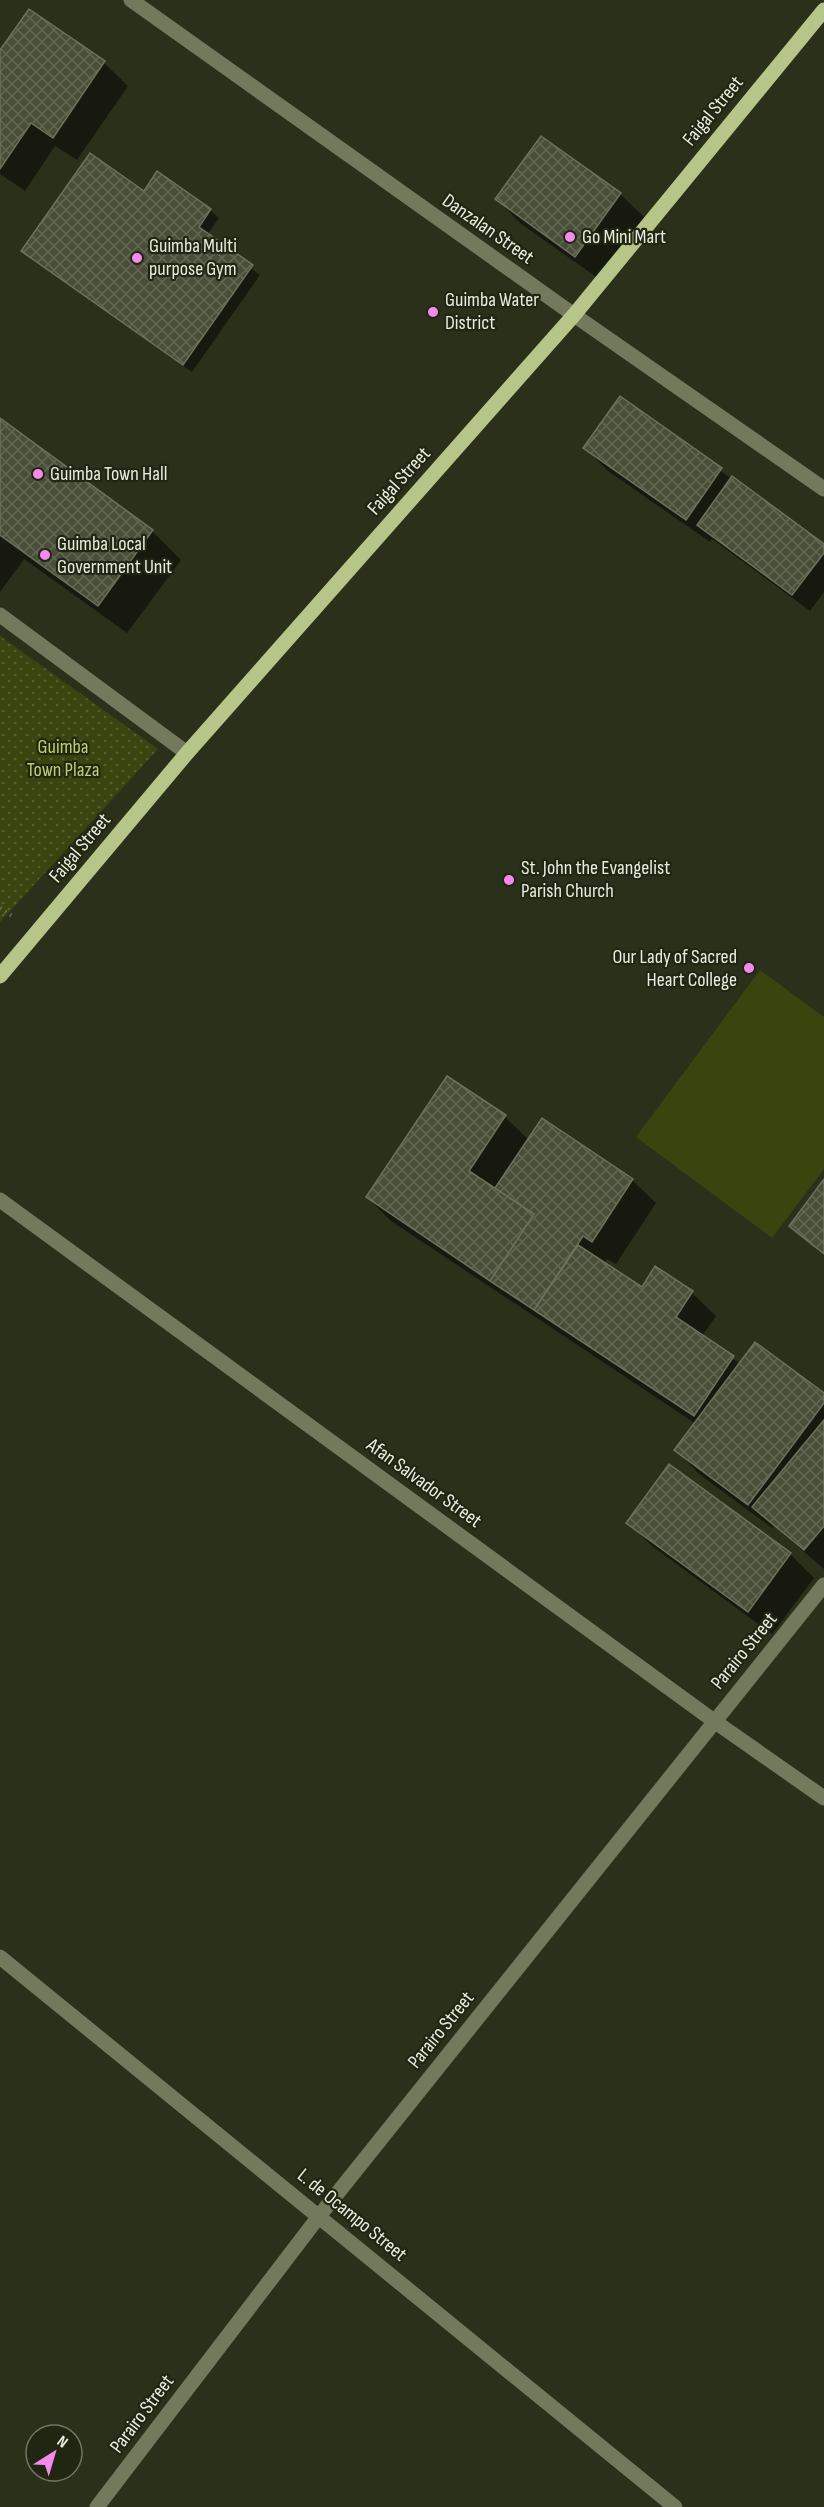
<svg xmlns="http://www.w3.org/2000/svg" width="824" height="2507" font-family="'Sofia Sans Condensed',sans-serif">
<defs>
<pattern id="park-dots" width="8" height="8" patternUnits="userSpaceOnUse" patternTransform="scale(1.5)"><rect width="8" height="8" fill="#3a440f"/><path d="M2 2h.1M6 6h.1" fill="none" stroke="#565f32" stroke-width="1.8" stroke-linecap="round"/></pattern>
<pattern id="building-cross-hatch" width="8" height="8" patternUnits="userSpaceOnUse" patternTransform="scale(1.5)"><rect width="8" height="8" fill="#484e38"/><path d="M0 0l8 8M0 8l8-8" fill="none" stroke="#626854"/></pattern>
</defs>
<rect width="100%" height="100%" fill="#2b301b"/>
<path fill="url(#park-dots)" d="M0,636l158,113 -158,173z"/>
<path fill="#3a440f" d="M760,970l64,47v152l-52,69 -136,-101z"/>
<path fill="#0007" d="M29,11l75,52 24,23 -51,74 -22,-14 -30,45 -25,-17v-121z
M158,173l52,37 9,8 -12,17 53,40 -68,97 -161,-113 -8,-8 121,-58z
M620,194l24,23 -45,62 -79,-56 -23,-24z
M620,398l204,148v46l-14,19 -98,-72 -2,3 -102,-71 -23,-23z
M0,420l152,111 29,29 -54,73 -103,-74 -24,33z
M447,1078l58,39 24,23 103,40 24,23 -40,61 -9,-5 -3,5 38,25 14,-21 36,25 24,23 -14,20 38,28 84,31v174l-50,-43 -2,2 -73,-54 -23,-24 20,-26 -305,-203 -24,-24z
M824,1181v75l-33,-30z
M670,1466l120,88 24,24 -42,56 -120,-88 -24,-24z"/>
<path fill="url(#building-cross-hatch)" stroke="#6c725b" stroke-width="1.5" d="M29,9l76,52 -52,77 -22,-15 -31,46v-119z
M541,136l80,57 -46,64 -80,-58z
M90,153l54,38 13,-20 54,38 -12,18 54,38 -70,100 -162,-114z
M620,396l102,72 -36,52 -103,-72z
M0,418l153,112 -55,76 -98,-71z
M732,476l92,68v9l-32,42 -95,-70z
M447,1076l59,39 -37,56 65,43 -44,67 -124,-84z
M542,1118l91,61 -41,63 -9,-6 -49,74 -44,-29 44,-67 -39,-26z
M824,1179v75l-35,-28z
M578,1245l64,42 13,-21 38,25 -17,26 58,39 -40,60 -160,-106z
M755,1342l69,51v10l-76,102 -74,-55z
M824,1420v106l-20,24 -52,-43z
M669,1464l122,89 -43,59 -122,-89z"/>
<g fill="none" stroke-linecap="round" stroke-linejoin="round">
<path stroke="#666b58" stroke-width="4" stroke-dasharray="1.5 4.5" stroke-linecap="butt" d="M0,908l12,8"/>
<path stroke="#72795c" stroke-width="15" d="M131,0l443,315 250,174
M0,615l187,138
M0,1200l714,521 110,77
M0,1957l675,550
M97,2507l223,-292 504,-630"/>
<path stroke="#b6c588" stroke-width="15" d="M0,976l187,-223 387,-438 250,-305"/>
</g>
<g fill="#f589ee" stroke="#212612" stroke-width="2">
<circle cx="570" cy="237" r="6"/>
<circle cx="137" cy="258" r="6"/>
<circle cx="433" cy="312" r="6"/>
<circle cx="38" cy="474" r="6"/>
<circle cx="45" cy="555" r="6"/>
<circle cx="509" cy="880" r="6"/>
<circle cx="749" cy="968" r="6"/>
</g>
<g text-anchor="middle" dominant-baseline="central" stroke-width="4.5" stroke-linejoin="round" paint-order="stroke">
<g font-size="20" fill="#e8ecdf" stroke="#212612">
<text transform="translate(713 111) rotate(-51)">Faigal Street</text>
<text transform="translate(488 229) rotate(35)">Danzalan Street</text>
<text transform="translate(399 481) rotate(-48)">Faigal Street</text>
<text transform="translate(80 848) rotate(-50)">Faigal Street</text>
<text transform="translate(424 1483) rotate(36)">Afan Salvador Street</text>
<text transform="translate(744 1651) rotate(-51)">Parairo Street</text>
<text transform="translate(441 2030) rotate(-51)">Parairo Street</text>
<text transform="translate(352 2215) rotate(39)">L. de Ocampo Street</text>
<text transform="translate(142 2414) rotate(-53)">Parairo Street</text>
</g>
<g font-size="20" fill="#e8ecdf" stroke="#212612" text-anchor="start">
<text x="582" y="237">Go Mini Mart</text>
<text x="149" y="246">Guimba Multi<tspan x="149" dy="23">purpose Gym</tspan></text>
<text x="445" y="300">Guimba Water<tspan x="445" dy="23">District</tspan></text>
<text x="50" y="474">Guimba Town Hall</text>
<text x="57" y="544">Guimba Local<tspan x="57" dy="23">Government Unit</tspan></text>
<text x="521" y="868">St. John the Evangelist<tspan x="521" dy="23">Parish Church</tspan></text>
<text x="737" y="957" text-anchor="end">Our Lady of Sacred<tspan x="737" dy="23">Heart College</tspan></text>
</g>
<g font-size="20" fill="#bbd16d" stroke="#212612">
<text x="63" y="747">Guimba<tspan x="63" dy="23">Town Plaza</tspan></text>
</g>
</g>
<g transform="translate(54 2453) rotate(37)"><circle r="28" fill="#212612" stroke="#717564" stroke-width="1.5"/>
<path d="M0-4.5L10 22L0 15L-10 22Z" fill="#f589ee"/>
<text y="-9" font-size="16" font-weight="bold" text-anchor="middle" fill="#e8ecdf">N</text>
</g>
</svg>
